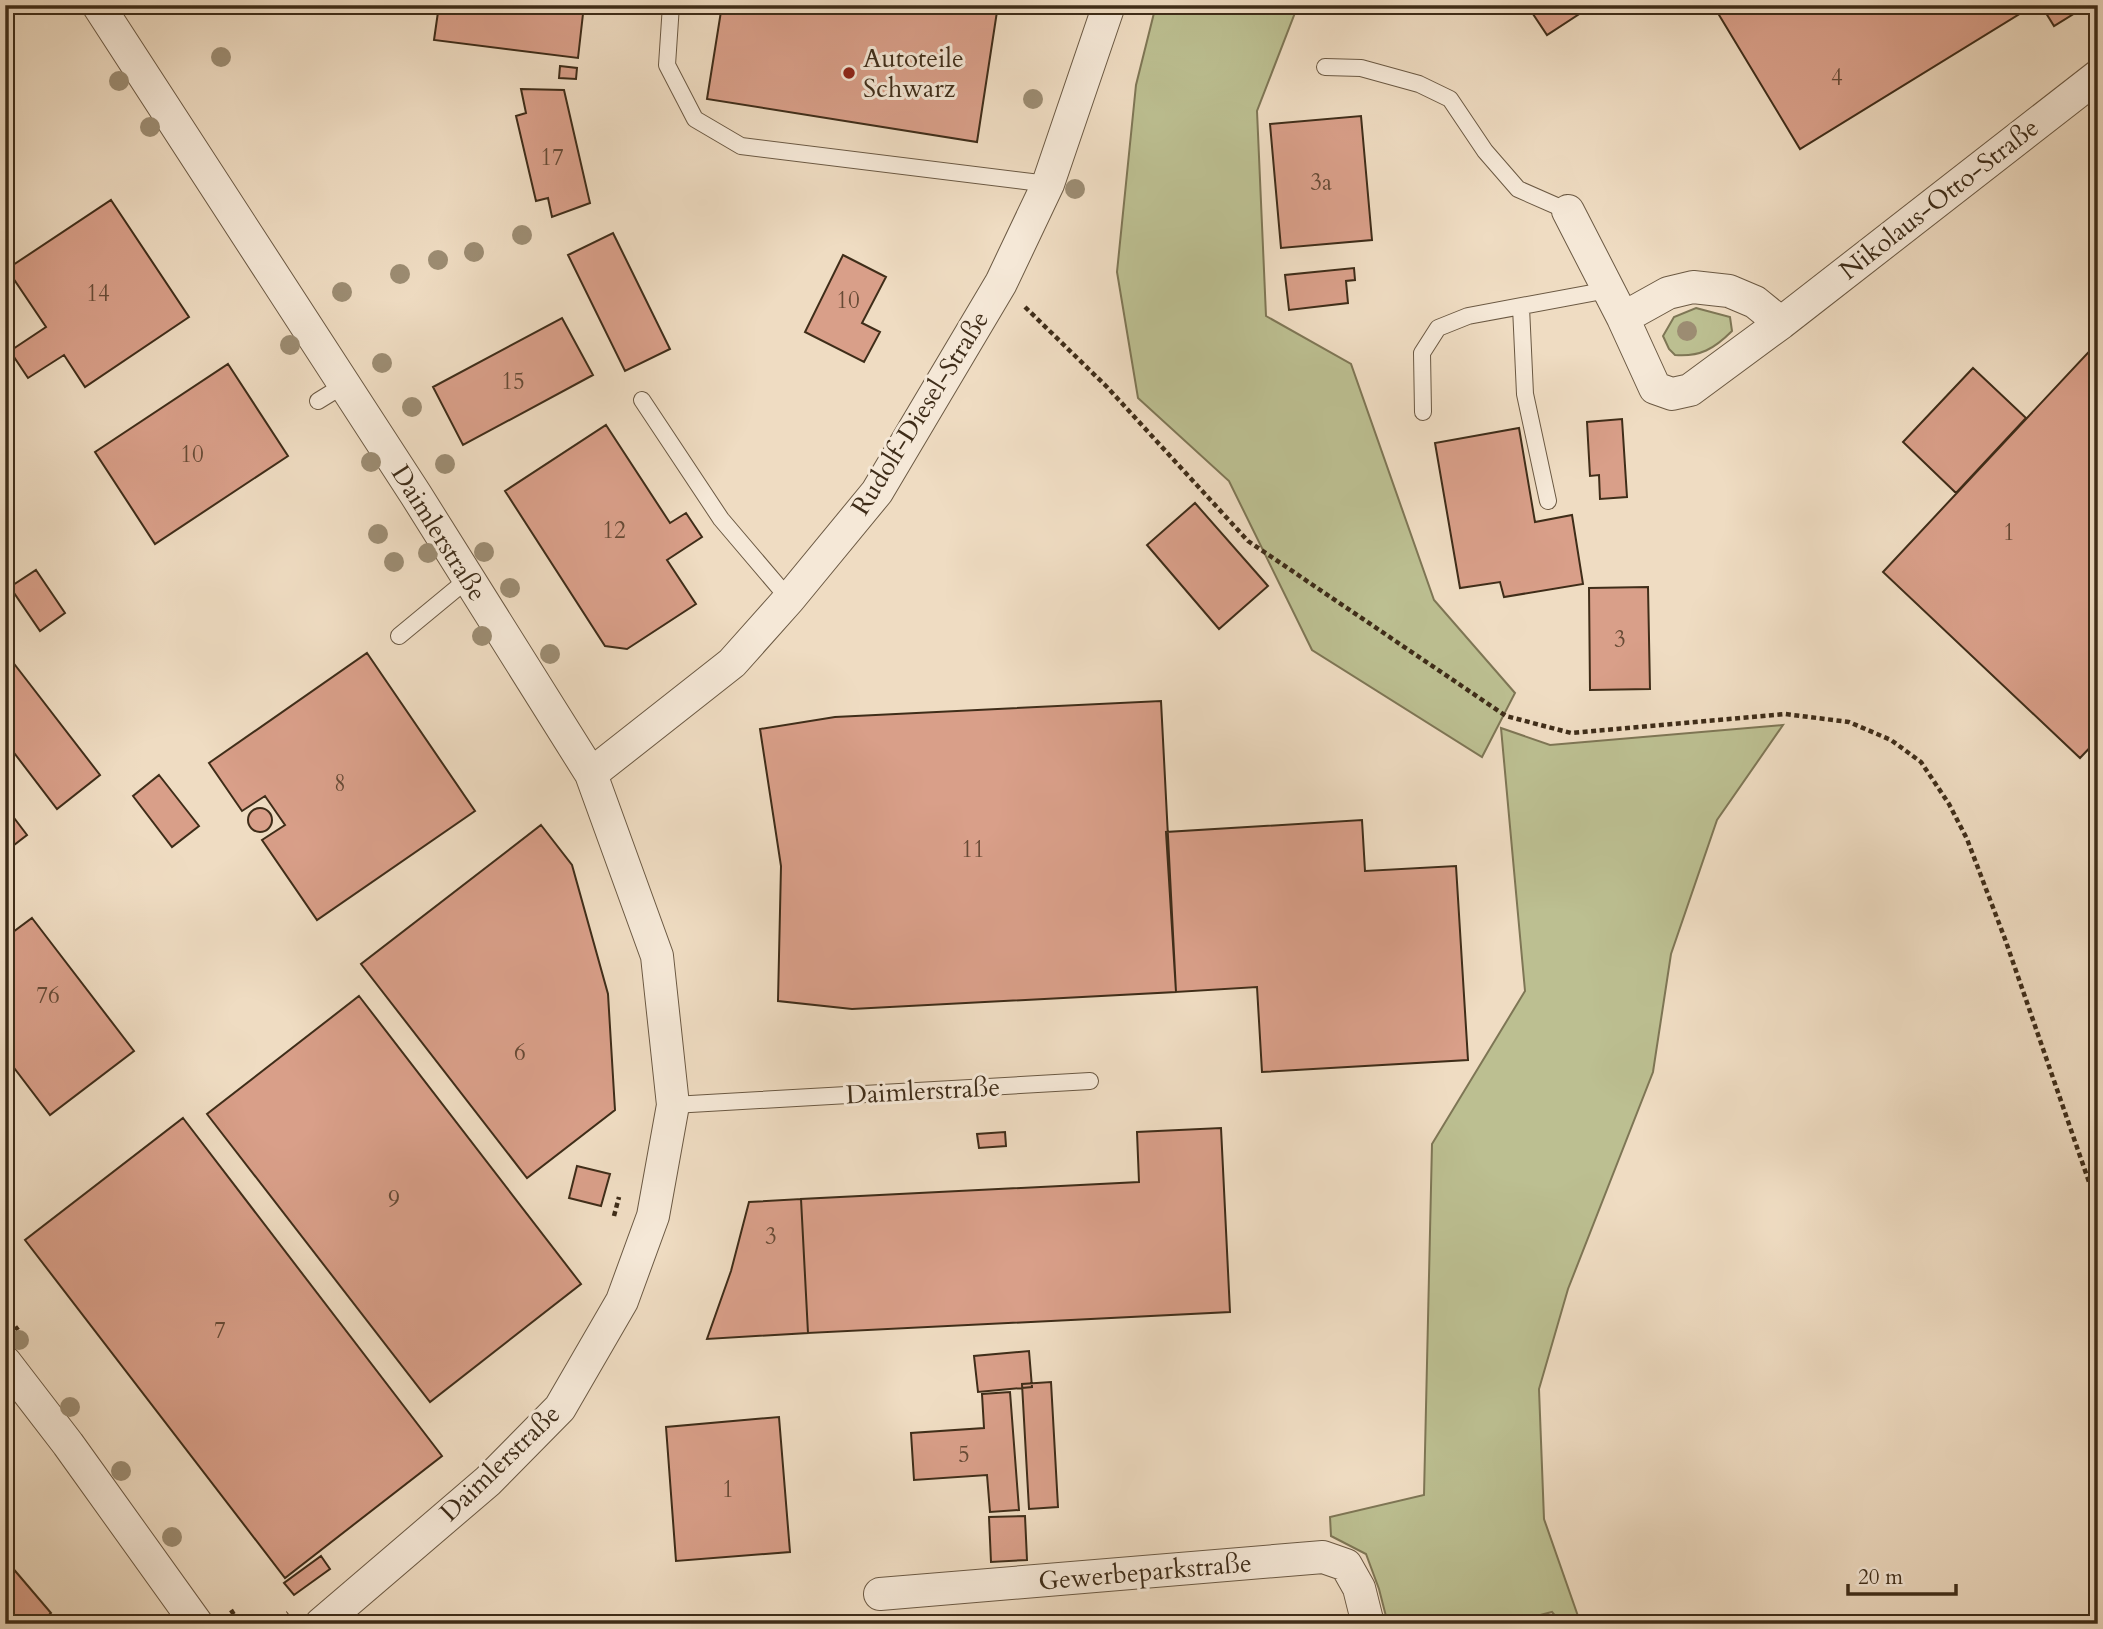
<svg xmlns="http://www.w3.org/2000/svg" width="2103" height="1629" font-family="Cardo,serif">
<rect width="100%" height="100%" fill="#efdcc2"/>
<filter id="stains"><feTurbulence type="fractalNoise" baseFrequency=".00286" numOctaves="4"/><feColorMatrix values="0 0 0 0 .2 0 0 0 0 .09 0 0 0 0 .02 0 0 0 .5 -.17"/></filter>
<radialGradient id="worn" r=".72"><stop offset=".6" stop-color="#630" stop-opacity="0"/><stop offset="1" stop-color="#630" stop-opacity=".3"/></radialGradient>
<path fill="#bcbf91" stroke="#7e7655" stroke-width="2" d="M1156,5h142l-41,106 9,205 85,48 83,236 81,93 -33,64 -170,-107 -83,-169 -91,-83 -21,-126 19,-187z
M1696,308l34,9 2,14c-18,18 -32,26 -57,24l-6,-6 -6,-13 11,-19z
M1783,725l-66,95 -46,134 -18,118 -85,217 -29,100 5,130 35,100 -2,5h-15l-10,-12 -23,6 2,6h-143l-9,-35 -13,-35 -35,-18 -1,-19 94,-22 8,-351 93,-153 -24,-263 49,17z"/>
<path fill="#d99f89" stroke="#3f2d19" stroke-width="2" d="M439,5h145l-6,53 -144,-18z
M722,5h276l-21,137 -270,-43z
M1527,5h66l-46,30z
M1713,5h321l-234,144z
M2041,5h47l-34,21z
M560,66l17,2 -1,11 -17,-1z
M521,89l43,1 26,113 -38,14 -4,-19 -12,3 -20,-85 10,-3z
M1361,116l11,124 -91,8 -11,-124z
M111,200l78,117 -104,70 -21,-32 -36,23 -18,-27 36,-24 -39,-58z
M613,233l57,116 -45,22 -57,-116z
M843,255l43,22 -24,46 18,9 -16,30 -59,-30z
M1354,268l1,12 -9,1 2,22 -59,7 -4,-35z
M562,318l31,57 -130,70 -30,-58z
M2098,342v397l-18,19 -197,-186z
M228,364l60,92 -133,88 -60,-92z
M1973,368l53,50 -70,75 -53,-51z
M1622,419l5,78 -27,2 -1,-24 -9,1 -3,-54z
M606,425l64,98 16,-10 16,24 -35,23 29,44 -69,45 -22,-3 -100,-155z
M1519,428l16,94 37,-7 11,69 -79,13 -4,-15 -40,6 -25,-145z
M1195,503l73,83 -49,43 -72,-84z
M36,570l29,43 -25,18 -30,-44z
M1648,587l2,102 -60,1 -1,-102z
M5,652l95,123 -43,34 -52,-68z
M367,653l108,158 -158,109 -55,-80 23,-15 -20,-29 -23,15 -33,-48z
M1161,701l15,291 -324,17 -74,-8 3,-135 -21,-137 75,-12z
M159,775l40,51 -27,21 -39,-51z
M5,806l22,29 -22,17z
M248 820a12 12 0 1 1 24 0a12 12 0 1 1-24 0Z
M1362,820l3,51 91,-5 12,194 -206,12 -5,-85 -81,5 -10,-160z
M541,825l31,40 36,129 7,116 -88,68 -166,-214z
M32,918l102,133 -84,64 -45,-59v-118z
M359,996l222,288 -151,118 -223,-288z
M183,1118l259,338 -157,122 -260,-338z
M1221,1128l9,184 -422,21 -7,-134 338,-17 -2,-50z
M1005,1132l1,14 -27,2 -2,-14z
M577,1166l33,8 -9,32 -32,-8z
M801,1199l7,134 -101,6 24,-68 18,-69z
M1029,1351l3,36 -54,5 -4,-36z
M1051,1382l7,125 -29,2 -7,-125z
M1010,1392l9,118 -29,2 -3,-37 -73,5 -3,-47 73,-5 -2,-34z
M779,1417l11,135 -114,9 -10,-134z
M1025,1516l2,44 -36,2 -2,-45z
M321,1556l9,13 -36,26 -10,-12z
M5,1559l46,54 -12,11h-34z"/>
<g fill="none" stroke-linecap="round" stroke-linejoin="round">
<defs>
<path id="lane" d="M671,5l-4,60 28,54 46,27 307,38
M1325,67l36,1 58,16 31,15 35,52 33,38 50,22
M1521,307l4,87 23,107
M642,400l79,119 68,80
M318,401l26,-16
M1423,412l-1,-59 16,-25 30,-12 140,-26
M399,636l69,-57
M673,1105l417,-24"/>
<path id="street" d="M98,5l318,490 175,279 66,182 16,149 -20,111 -31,85 -62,107 -72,73 -167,143
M1568,211l55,107
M1781,323l-26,-21 -26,-11 -36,-4 -25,6 -45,25 32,70 17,6 18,-4 91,-67 317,-247
M591,774l141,-111 57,-64 88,-107 124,-209 47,-99 61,-179
M5,1362l63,82 129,180
M880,1594l443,-37 23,8 13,23 9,36"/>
</defs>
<use href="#lane" stroke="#6b5943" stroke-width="18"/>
<use href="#street" stroke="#6b5943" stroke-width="34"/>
<path stroke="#3f2d19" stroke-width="4.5" stroke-dasharray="5 3.5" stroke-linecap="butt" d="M1025,307l82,80 141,154 258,175 65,17 214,-19 64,8 42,18 30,22 28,42 18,35 38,100 93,269
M614,1216l5,-19
M5,1313l13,17
M231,1610l9,14
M274,1624l14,-11"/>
<use href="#lane" stroke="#f5e8d7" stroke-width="16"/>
<use href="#street" stroke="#f5e8d7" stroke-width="32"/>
</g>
<g fill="#9c8c72">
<circle cx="221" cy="57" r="10"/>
<circle cx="119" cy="81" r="10"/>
<circle cx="1033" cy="99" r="10"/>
<circle cx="150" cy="127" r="10"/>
<circle cx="1075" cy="189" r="10"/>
<circle cx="522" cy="235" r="10"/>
<circle cx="474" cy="252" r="10"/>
<circle cx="438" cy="260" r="10"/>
<circle cx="400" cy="274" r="10"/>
<circle cx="342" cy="292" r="10"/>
<circle cx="1687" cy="331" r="10"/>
<circle cx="290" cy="345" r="10"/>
<circle cx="382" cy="363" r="10"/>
<circle cx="412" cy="407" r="10"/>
<circle cx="371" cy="462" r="10"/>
<circle cx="445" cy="464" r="10"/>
<circle cx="378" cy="534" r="10"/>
<circle cx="484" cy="552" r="10"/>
<circle cx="428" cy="553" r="10"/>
<circle cx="394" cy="562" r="10"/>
<circle cx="510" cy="588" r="10"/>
<circle cx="482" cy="636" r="10"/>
<circle cx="550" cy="654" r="10"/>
<circle cx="19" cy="1340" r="10"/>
<circle cx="70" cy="1407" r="10"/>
<circle cx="121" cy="1471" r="10"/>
<circle cx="172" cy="1537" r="10"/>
</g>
<circle fill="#8f2418" stroke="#f5e8d7" stroke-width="2.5" cx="849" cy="73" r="7"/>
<g text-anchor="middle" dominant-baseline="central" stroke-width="6" stroke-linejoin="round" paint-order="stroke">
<g font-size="23" fill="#664a35">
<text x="1837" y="77">4</text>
<text x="552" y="157">17</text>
<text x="1321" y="182">3a</text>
<text x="98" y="293">14</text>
<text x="848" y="300">10</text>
<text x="513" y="381">15</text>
<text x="192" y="454">10</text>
<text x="614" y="530">12</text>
<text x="2009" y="532">1</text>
<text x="1620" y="639">3</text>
<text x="340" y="783">8</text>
<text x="973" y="849">11</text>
<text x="48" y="995">76</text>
<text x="520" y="1052">6</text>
<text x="394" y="1199">9</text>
<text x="771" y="1236">3</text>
<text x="220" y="1330">7</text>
<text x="964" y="1454">5</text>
<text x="728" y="1489">1</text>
</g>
<g font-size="26" fill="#3f2d19" stroke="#f5e8d7" text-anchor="start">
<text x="863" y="58">Autoteile<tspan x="863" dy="30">Schwarz</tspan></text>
</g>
<g font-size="26" fill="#3f2d19" stroke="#f5e8d7">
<text transform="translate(1939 199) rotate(-38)">Nikolaus-Otto-Straße</text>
<text transform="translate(920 413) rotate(-58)">Rudolf-Diesel-Straße</text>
<text transform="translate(439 533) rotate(58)">Daimlerstraße</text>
<text transform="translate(923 1091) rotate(-3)">Daimlerstraße</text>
<text transform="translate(500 1463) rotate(-44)">Daimlerstraße</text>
<text transform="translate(1145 1572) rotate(-5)">Gewerbeparkstraße</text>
</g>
</g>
<rect width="2103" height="1629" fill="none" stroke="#efdcc2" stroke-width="28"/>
<rect x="7" y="7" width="2089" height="1615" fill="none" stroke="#3f2d19" stroke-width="3.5"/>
<rect x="14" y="14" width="2075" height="1601" fill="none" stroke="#3f2d19" stroke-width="2"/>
<path d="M1848 1584v10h108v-10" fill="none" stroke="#3f2d19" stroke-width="3.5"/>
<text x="1858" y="1584" font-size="21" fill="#3f2d19" stroke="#f5e8d7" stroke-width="5" paint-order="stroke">20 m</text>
<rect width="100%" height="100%" filter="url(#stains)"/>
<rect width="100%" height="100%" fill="url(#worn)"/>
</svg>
